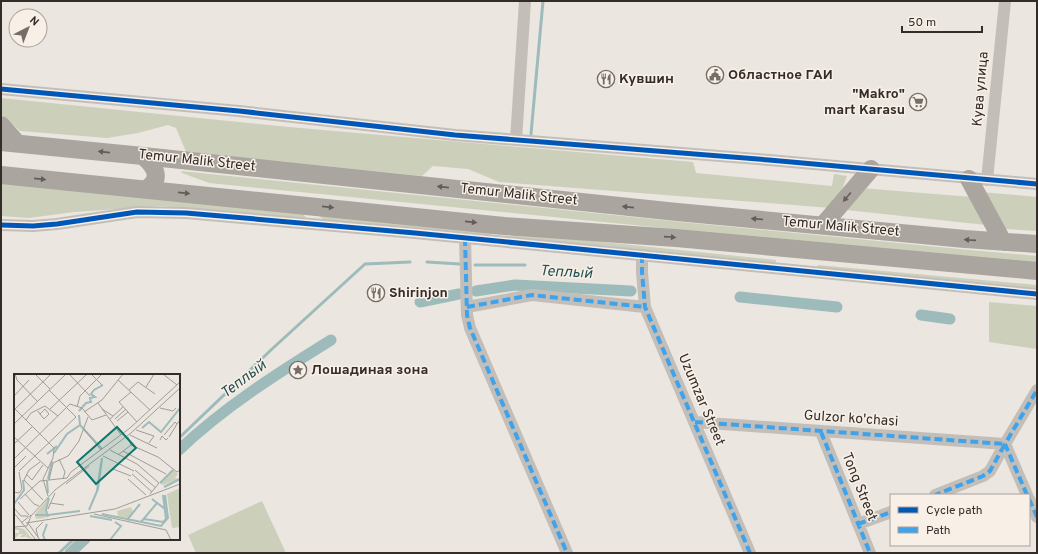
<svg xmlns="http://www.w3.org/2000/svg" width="1038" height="554" font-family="Overpass,sans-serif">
<rect width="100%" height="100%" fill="#ebe6e0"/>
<path fill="#ccd0bb" d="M1,98l288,29 404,35 3,11 136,13 2,-12 13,2 -6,17 -10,15 -332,-26 -31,-13 -35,-3 -11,10 -137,-14 -98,-8 -11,-26 -8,-3 -30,8 -31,5 -87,-7 -19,-17z
M181,171l510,52 279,27 67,6v7l-71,-5 -757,-75 -27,-10z
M1,183l301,30 7,8 -148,-15 -87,6 -45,6 -28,-2z
M861,188l111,9 14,28 -140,-15z
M982,192l55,5v34l-32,-2z
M318,215l177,16 -8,6 -161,-15z
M516,233l260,27 -1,6 -268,-27z
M818,265l219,20v6l-220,-20z
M989,302l48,4v43l-48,-7z
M262,501l24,52h-90l-8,-18z"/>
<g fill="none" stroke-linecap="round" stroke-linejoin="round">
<path stroke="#9ebbbb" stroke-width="3" d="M531,134l12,-133
M427,262l33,2
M475,265h50
M179,438l93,-89 93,-85 45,-2
M59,553l15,-14"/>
<path stroke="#9ebbbb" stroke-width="11" d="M476,291l39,-6 116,6
M740,297l97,10
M420,302l39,-8
M921,315l29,4
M179,450c45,-43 99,-77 152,-110
M70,553l15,-14"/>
<path stroke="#c4beb9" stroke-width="12" d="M1,89l238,22 216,24 314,25 268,24
M516,140l9,-139
M987,180l18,-179
M1,225l32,1 24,-2 80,-12 49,1 229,20 622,61
M465,238l2,77 3,13 97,225
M642,255v17l3,35 105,246
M467,307l65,-12 113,12
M695,422l310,22 -15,27 -7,5 -48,19
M821,432l49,121
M1027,495l-22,-51 32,-54
M1029,499l8,18
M858,524l33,-12"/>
<path stroke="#aaa59f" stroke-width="18" d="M1,125l16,18
M1,142l142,14 534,56 288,27 72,5
M143,156c12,10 20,23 3,33
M1,175l503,51 172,12 361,33
M969,179l34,63
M823,225l48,-56"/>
<path stroke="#3ea3eb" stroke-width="4" stroke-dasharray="8 4" stroke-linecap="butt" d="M465,238l2,77 3,13 97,225
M642,255v17l3,35 105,246
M467,307l65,-12 113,12
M695,422l310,22 -15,27 -7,5 -48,19
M821,432l49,121
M1027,495l-22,-51 32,-54
M1029,499l8,18
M858,524l33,-12"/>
<defs>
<path id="cycleway" d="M1,89l238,22 216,24 314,25 268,24
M1,225l32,1 24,-2 80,-12 49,1 229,20 622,61"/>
</defs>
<use href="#cycleway" stroke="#f8f0e7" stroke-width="8"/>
<use href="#cycleway" stroke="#0057b8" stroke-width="5"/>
</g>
<defs><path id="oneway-solid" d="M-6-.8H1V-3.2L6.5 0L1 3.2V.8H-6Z"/></defs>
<g fill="#635c58">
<use href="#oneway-solid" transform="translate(104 152) rotate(-174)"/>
<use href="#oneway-solid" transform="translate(40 179) rotate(6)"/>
<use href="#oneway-solid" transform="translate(443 187) rotate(-174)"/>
<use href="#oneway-solid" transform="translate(184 193) rotate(6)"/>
<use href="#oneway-solid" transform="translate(847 197) rotate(130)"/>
<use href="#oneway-solid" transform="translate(328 207) rotate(6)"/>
<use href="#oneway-solid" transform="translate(628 207) rotate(-174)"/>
<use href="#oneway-solid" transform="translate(757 219) rotate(-175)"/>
<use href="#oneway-solid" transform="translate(471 222) rotate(6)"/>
<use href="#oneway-solid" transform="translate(670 237) rotate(4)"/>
<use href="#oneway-solid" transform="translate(970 240) rotate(-176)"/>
</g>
<defs>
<symbol id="civic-ring" viewBox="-11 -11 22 22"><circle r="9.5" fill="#f8f0e7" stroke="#746d68" stroke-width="1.5"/><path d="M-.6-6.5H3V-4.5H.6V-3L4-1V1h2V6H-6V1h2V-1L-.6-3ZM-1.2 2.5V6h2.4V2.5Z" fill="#746d68"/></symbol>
<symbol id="restaurant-ring" viewBox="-11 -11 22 22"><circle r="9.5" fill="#f8f0e7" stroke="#746d68" stroke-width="1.5"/><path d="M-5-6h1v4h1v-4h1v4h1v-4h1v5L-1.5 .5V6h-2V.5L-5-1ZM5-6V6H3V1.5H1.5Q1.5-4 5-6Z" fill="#746d68"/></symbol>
<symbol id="supermarket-ring" viewBox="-11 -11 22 22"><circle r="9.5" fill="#f8f0e7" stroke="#746d68" stroke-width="1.5"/><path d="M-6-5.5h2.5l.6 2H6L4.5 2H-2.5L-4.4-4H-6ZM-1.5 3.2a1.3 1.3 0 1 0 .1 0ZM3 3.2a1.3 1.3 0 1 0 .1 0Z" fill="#746d68"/></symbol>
<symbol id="sight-ring" viewBox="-11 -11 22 22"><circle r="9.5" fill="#f8f0e7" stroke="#746d68" stroke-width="1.5"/><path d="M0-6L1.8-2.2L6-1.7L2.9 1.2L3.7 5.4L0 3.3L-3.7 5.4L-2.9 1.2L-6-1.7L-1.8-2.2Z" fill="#746d68"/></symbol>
</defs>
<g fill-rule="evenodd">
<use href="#civic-ring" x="705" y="65" width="20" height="20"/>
<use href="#restaurant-ring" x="596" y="69" width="20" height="20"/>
<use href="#supermarket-ring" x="908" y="92" width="20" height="20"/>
<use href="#restaurant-ring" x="366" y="283" width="20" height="20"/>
<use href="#sight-ring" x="288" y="360" width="20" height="20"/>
</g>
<g text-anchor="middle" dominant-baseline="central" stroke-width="3" stroke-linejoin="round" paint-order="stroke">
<g font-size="14" font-weight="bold" fill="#342c28" stroke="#f8f0e7" text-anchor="start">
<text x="728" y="75">Областное ГАИ</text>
<text x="619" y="79">Кувшин</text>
<text x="905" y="94" text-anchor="end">"Makro"<tspan x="905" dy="16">mart Karasu</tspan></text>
<text x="389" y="293">Shirinjon</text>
<text x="311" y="370">Лошадиная зона</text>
</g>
<g font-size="14" fill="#342c28" stroke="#f8f0e7">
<text transform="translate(981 89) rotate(-85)">Кува улица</text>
<text transform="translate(197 161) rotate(6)">Temur Malik Street</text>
<text transform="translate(519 195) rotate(6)">Temur Malik Street</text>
<text transform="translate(841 227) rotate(5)">Temur Malik Street</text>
<text transform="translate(701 400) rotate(67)">Uzumzar Street</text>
<text transform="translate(851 419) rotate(4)">Gulzor ko'chasi</text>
<text transform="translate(859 487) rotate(68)">Tong Street</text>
</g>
<g font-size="15" font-style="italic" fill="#215053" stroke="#f8f0e7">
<text transform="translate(566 273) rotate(3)">Теплый</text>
<text transform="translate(244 380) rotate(-37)">Теплый</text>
</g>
</g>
<g transform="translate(14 374)">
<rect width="166" height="166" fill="#ebe6e0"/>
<path d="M159,95l5,5 -3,4 5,1 -17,6 -3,-2zM166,114v39l-8,1 -5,-34zM35,123l-4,13 2,7 -3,1 8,-1 -16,2 -1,-5zM117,133l2,5 -6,6 -9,-2 -1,-5zM0,153l10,2 8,10 -6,-2 1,-4 -2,4h-5l3,-3h-4l-5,6v-7h5v-3h-5z" fill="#ccd0bb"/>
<path fill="none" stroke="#9ebbbb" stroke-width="2" d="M65,37l7,-8 5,-1 -1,-4 5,-1 -4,-3 3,-4 9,-5M66,51l22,24M128,54l7,-6 12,10 19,-24M40,79l13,-19 13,-9 -1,-10M33,80l10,-8M34,105l4,-18M33,107l1,12M146,109l13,-13M150,113l16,-8M138,125l13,10M0,130l10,-14 -1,-10M75,136l9,-21 4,-31M75,136l8,-19 4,-27M88,140l59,12 7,-8 -3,-23M21,141h13M34,141l32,-4M76,142l22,4M34,143l-2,-7 3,-12M130,145l19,3 3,-3 -3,-24M113,146l13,-16M127,148l16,-19M31,166l-2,-5 4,-11M96,166l11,-14 -6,-4"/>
<path fill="none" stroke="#a29c96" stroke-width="1" d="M1,0l2,6 20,21M21,0l15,15M55,0l21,22M77,0l11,11M149,0l14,11M104,6l32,30M132,13l8,-13M115,16l9,-8 17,12M117,18l-12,10 18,20M1,21l14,-15M84,29l23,32M63,33l3,-11 22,-22M0,34l40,40 -1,10 -10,21 5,17M146,34l13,3 3,-3M36,35l37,-35M88,35l11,7M0,36l37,-36M24,37l2,3 5,-5 4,5 -5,5 -4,-5M70,38l18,-12 21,-26M96,45l13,-12M101,45l11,-10M12,46l5,-7 14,-7 13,10M103,47l11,-9M0,50l52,-50M69,54l18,22M122,56l18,6 -5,7M116,61l27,13M150,61l11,-13 2,2 3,-4M0,63l34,31M114,63l3,8 27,12 19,15 3,-2M155,63l8,-13M146,66l2,-4 4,4 2,-2M0,70l18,-17M96,76l27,14 22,19 -9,11M109,77l43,23M104,81l13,-10M89,82l31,15M0,85l56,-55 12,4 10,12 14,-5M45,85l6,13 -2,7M26,88l-11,8 -5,10 19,20M0,94l12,-12M99,95l18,7M121,96l21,18M5,97l57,-54 -27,-27M12,100l6,6 11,-15M118,100l20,18M53,104l4,-6 59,-44 50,-46M114,105l18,16M35,106l4,-17 15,-7 11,-15 9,-24M52,110l23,-18M0,118l5,1 3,-4 -3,-17M11,120l9,10 5,2M6,125l20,-18 27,-3M4,128l11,13M36,129l14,2M0,134l7,8h7M34,135l7,-16M0,139l22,27M80,140l72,16 5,10M7,149l10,-8M12,149l89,-14 65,-25M14,149l12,17M0,153l13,-1 4,-10 24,-26 76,-57 49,-45M24,163l-2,-8 7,-7"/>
<path fill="#0f766e" fill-opacity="0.15" stroke="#0f766e" stroke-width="2" d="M103,53l19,21 -40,36 -19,-22z"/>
<rect width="166" height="166" fill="none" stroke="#342c28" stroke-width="2"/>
</g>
<rect width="1038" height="554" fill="none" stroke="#342c28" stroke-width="4"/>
<rect x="890" y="494" width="140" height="52" fill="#f8f0e7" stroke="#aaa29b"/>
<rect x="898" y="507" width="20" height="6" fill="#0057b8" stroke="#aaa29b"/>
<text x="926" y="514" font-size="12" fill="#342c28">Cycle path</text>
<rect x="898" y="527" width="20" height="6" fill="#3ea3eb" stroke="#aaa29b"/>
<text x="926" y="534" font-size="12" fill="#342c28">Path</text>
<g transform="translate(28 28) rotate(42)"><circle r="19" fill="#f8f0e7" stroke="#aaa29b"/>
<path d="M0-3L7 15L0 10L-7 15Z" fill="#746d68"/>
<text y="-6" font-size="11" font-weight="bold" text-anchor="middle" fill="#342c28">N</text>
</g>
<path d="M902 26v6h80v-6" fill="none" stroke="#342c28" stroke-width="2"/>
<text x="908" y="26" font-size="12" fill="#342c28" stroke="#f8f0e7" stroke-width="3" paint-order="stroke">50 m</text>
</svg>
